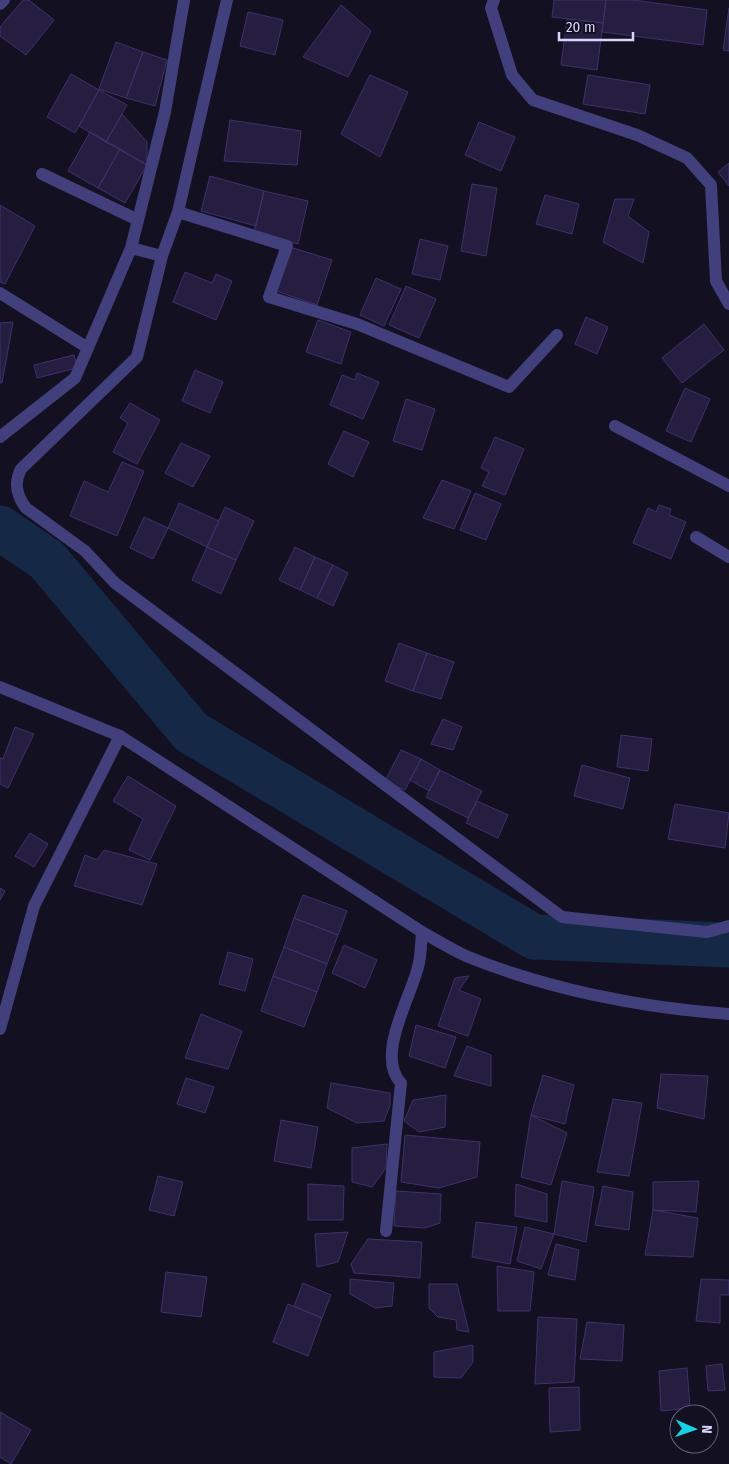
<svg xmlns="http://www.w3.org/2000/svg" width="729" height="1464" font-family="'Fira Sans Condensed',sans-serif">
<rect width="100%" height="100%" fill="#131022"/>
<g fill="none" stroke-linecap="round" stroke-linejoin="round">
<path stroke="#152947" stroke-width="45" d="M0,528l47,32 144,172 343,205 195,8"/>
</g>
<path fill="#251e41" stroke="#3d326b" d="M23,0h6l25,20 -28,35 -26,-19v-9z
M554,0h52l-3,23 -51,-6z
M606,0h27l74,10 -4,35 -101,-13z
M341,5l30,26 -23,46 -45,-20z
M729,8v43l-6,-1z
M248,12l35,8 -8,35 -35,-9z
M567,19l36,4 -6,47 -36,-5z
M116,42l27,10 -17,46 -27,-9z
M143,52l24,8 -12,46 -29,-8z
M71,74l28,16 -24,43 -28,-16z
M370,75l38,17 -28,65 -39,-23z
M588,75l62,10 -5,29 -62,-10z
M99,90l28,15 -21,37 -27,-16z
M122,114l25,28v23l-41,-23z
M230,120l71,11 -4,34 -73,-4z
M479,122l36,15 -14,34 -36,-16z
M90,132l30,17 -22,39 -30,-17z
M120,149l27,16 -22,38 -27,-15z
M729,163v23l-11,-14z
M210,176l54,15 -8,35 -55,-15z
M472,184l25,4 -11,68 -25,-5z
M264,191l44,10 -10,43 -44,-12z
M545,195l34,9 -7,30 -36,-10z
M615,199h19l-6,17 21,16 -6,31 -40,-21z
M0,205l35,21 -30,58 -5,-2z
M420,239l28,7 -8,34 -28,-6z
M290,247l42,13 -15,45 -41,-14z
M185,272l27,11 4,-9 16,7 -16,39 -43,-18z
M376,278l25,11 -17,37 -24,-11z
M406,286l30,13 -17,39 -30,-13z
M586,317l22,10 -11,27 -22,-10z
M318,320l33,12 -10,32 -35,-12z
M13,322l-11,61h-2v-60z
M704,324l20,26 -42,33 -20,-25z
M74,355l3,13 -40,10 -3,-13z
M195,370l28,12 -13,31 -28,-12z
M357,373l22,9 -16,37 -33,-14 12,-30 13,5z
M685,388l25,11 -19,43 -25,-11z
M406,399l29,10 -13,41 -29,-9z
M130,403l30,17 -23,44 -24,-12 15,-29 -8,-5z
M344,431l25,11 -16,35 -25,-13z
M495,437l29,12 -19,46 -23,-9 7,-14 -8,-4z
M181,443l29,13 -17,31 -28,-14z
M122,462l22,9 -27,65 -47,-20 14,-35 24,11z
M442,480l29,11 -17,38 -31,-11z
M475,493l26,11 -15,36 -26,-10z
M179,503l40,18 -12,26 -39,-19z
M659,505l12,4 -2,6 17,7 -15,37 -38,-16 15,-35 8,4z
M225,507l29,14 -18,39 -29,-13z
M144,517l24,11 -15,31 -23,-11z
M207,547l29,13 -15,34 -29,-14z
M295,547l20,10 -15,33 -21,-10z
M315,557l18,8 -16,33 -17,-8z
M333,565l15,8 -15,33 -16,-8z
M399,643l28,10 -14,38 -28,-10z
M427,653l27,9 -13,37 -28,-8z
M443,719l19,8 -9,23 -22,-6z
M15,727l19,7 -26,54 -8,-4v-26l3,1z
M621,735l31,4 -4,32 -31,-4z
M401,750l20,9 -16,31 -20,-9z
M421,759l19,11 -11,21 -19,-11z
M582,765l48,13 -7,31 -49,-13z
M440,770l42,21 -14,27 -42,-21z
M128,776l48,30 -26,54 -21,-10 14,-31 -30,-18z
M477,801l31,14 -10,23 -32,-15z
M675,804l54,9 -4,35 -57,-9z
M30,833l18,11 -14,23 -19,-11z
M104,850l53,14 -15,41 -68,-19 11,-31 12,5z
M0,888l5,3 -5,9z
M303,895l44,16 -9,24 -44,-17z
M294,918l44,17 -11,29 -43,-17z
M344,945l33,15 -12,28 -33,-15z
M284,947l43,17 -10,28 -44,-16z
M228,952l25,7 -8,32 -26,-7z
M273,976l44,16 -13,35 -43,-16z
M469,976l-10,14 22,9 -13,37 -30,-10 17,-48z
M201,1014l41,17 -14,38 -43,-11z
M416,1025l40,12 -11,31 -36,-12z
M467,1046l24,9v31l-37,-10z
M661,1074l47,2 -4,43 -47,-11z
M543,1075l31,10 -9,39 -34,-9z
M186,1078l28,9 -9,26 -28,-9z
M331,1083l59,10v12l-6,16 -27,2 -30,-15z
M446,1095l-1,32 -26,5 -15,-11 9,-21z
M613,1099l29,4 -13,73 -32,-4z
M531,1115l36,18 -16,52 -30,-8z
M281,1120l37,7 -7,41 -37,-7z
M405,1135l75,7 -3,35 -38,11 -38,-6z
M387,1144l-1,24 -14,19 -20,-5v-34z
M158,1176l25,6 -9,34 -25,-6z
M562,1181l32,6 -8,55 -32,-8z
M699,1181l-3,31 -43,-2v-28z
M308,1184l36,2 -1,34h-35z
M516,1184l31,10v28l-32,-6z
M603,1186l30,6 -4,38 -34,-5z
M396,1191l45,3 -1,29 -15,5 -31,-2z
M653,1210l45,8 -5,39 -48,-2z
M476,1222l41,5 -7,37 -38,-7z
M525,1227l29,7 -13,35 -24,-8z
M348,1232l-10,30 -21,5 -2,-33z
M368,1239l54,3 -2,36 -66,-5 -3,-9z
M556,1244l23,6 -4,30 -27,-5z
M497,1266l37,6 -4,39h-32z
M166,1272l41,5 -6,40 -40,-5z
M350,1279l44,4 -2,23 -17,2 -25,-14z
M701,1279l28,1v15h-9v28l-24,-2z
M303,1283l28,12 -9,23 -28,-12z
M429,1284h28l12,48 -12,-2 -1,-10 -18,-3 -9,-9z
M288,1304l34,14 -14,38 -35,-14z
M538,1317l39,2 -3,63 -39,2z
M587,1322l37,3 -2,36 -42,-2z
M473,1345v17l-12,16 -27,-1v-25z
M722,1364l3,26 -17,1 -2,-25z
M687,1368l3,40 -29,3 -2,-40z
M579,1387l1,43 -30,2 -1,-44z
M0,1412l31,18 -20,34 -11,-7z"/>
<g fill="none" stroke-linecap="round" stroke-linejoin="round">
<path stroke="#42407c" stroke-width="12" d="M227,0l-49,212 -16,44 -25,101 -116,112c-7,14 -5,26 5,39l59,43 30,32 447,334 145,15 22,-6
M494,0l-3,8 21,67 21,25 104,35 50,23 24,27 5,96 13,23
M42,174l96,46
M178,212l109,34 -18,51 88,27 152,63 48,-52
M131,248l31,8
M0,293l88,55
M615,426l114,60
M0,437l75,-59 56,-130 34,-136 19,-112
M696,537l33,20
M0,1029l34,-123 86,-170
M386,1231l15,-148c-26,-27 10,-86 17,-116 3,-11 3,-23 4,-35"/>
<path stroke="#42407c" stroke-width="12" d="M0,4l4,-4
M0,687l120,49 302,196c14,8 29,17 44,24 80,33 176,52 263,58"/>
</g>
<g transform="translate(694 1429) rotate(92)"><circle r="24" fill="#131022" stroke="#625f79"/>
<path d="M0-4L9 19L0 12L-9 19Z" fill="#17d2e5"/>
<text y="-8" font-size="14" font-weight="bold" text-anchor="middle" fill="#d9d5fb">N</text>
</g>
<path d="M559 32v8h74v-8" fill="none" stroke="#d9d5fb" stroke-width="2.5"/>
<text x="566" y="32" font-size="15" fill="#d9d5fb" stroke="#131022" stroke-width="4" paint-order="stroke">20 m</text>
</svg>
